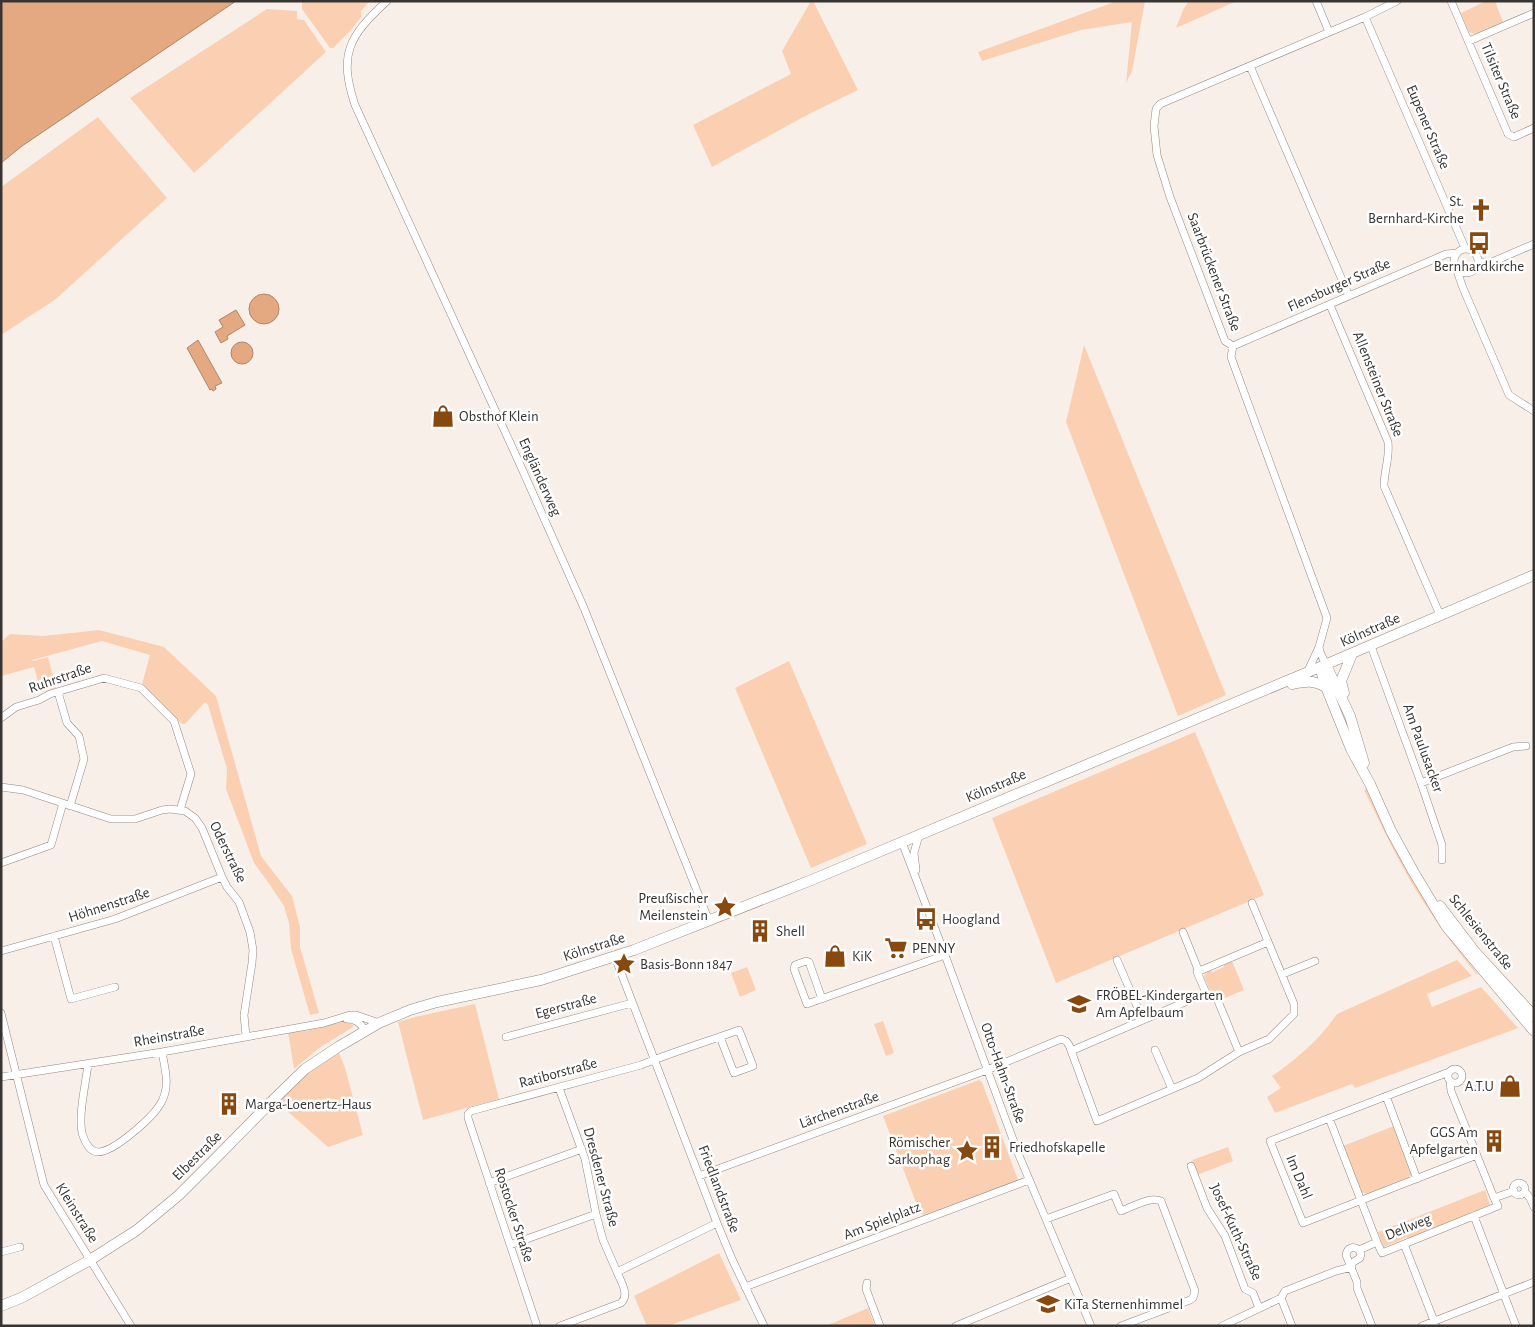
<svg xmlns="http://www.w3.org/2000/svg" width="1535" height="1327" font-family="'Alegreya Sans',sans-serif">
<rect width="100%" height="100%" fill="#f9efe9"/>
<path fill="#fbd0b2" d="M302,1h68l-9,10v6l-11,14 -17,17h-3l-28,-39z
M811,1h2l45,89 -49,24 -97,53 -19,-42 98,-51 -9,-23z
M1117,1h28l-13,70 -6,12 6,-61 -51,8 -99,31 -4,-9z
M1189,1h48l-61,27 8,-20z
M1486,1h9l8,21 -28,12 -6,-2 -8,-19z
M267,9l30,2v8l7,1 22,32 -132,121 -64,-75z
M98,117l69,81 -111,101 -55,36v-148z
M1084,345l142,350 -48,21 -112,-294z
M99,630l65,17 52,49 45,160 31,40 8,31v20l19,66 -9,2 -19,-66 -2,-26 -5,-17 -14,-21 -16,-22 -28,-74 1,-20 -19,-64 -3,-3 -20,22h-3l-40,-40 8,-29 -48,-14 -70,19 1,1 15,-4 8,31 -15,4 -7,-25 -33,9v-34l9,-8 33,2z
M789,661l78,183 -56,24 -76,-180z
M1195,732l69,163 -208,88 -64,-165z
M1366,789l23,48 73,116 16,21 -1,1c-19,-24 -37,-47 -53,-72 -23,-36 -41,-74 -60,-113z
M1457,960l15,16 -45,18 5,13 49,-20 37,41 -163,60 -3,-4 -77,29 -8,-16 14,-9 -9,-12c25,-17 48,-37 65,-62z
M1232,961l12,29 -29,12 -11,-25 1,-3 5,-4 2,2 12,-5v-3z
M747,967l9,23 -16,7 -9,-24z
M475,1004l24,95 -76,21 -25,-98 17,-5z
M883,1021l11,32 -8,3 -12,-32z
M341,1022h5l7,3v2l-34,21 -25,21 -6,-37 16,-3 1,2 5,-1v-2z
M339,1053l6,15 18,67 -35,12 -50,-44 29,-29z
M979,1080l3,2 36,98 -94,35 -4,-2 -37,-97z
M1394,1126l18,48 -4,4 -41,16 -6,-2 -18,-46z
M1228,1147l5,14 -36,14 -5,-15z
M1485,1190l5,15 -21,8 1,3 -61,23 -2,-2 -23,10 -6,-15z
M719,1253l22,47 -73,26h-21l-13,-30z
M868,1308l7,18h-49z"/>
<path fill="#e4a980" stroke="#b08669" d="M1,1h235l-214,145 -21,17z
M249 309a15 15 0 1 1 30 0a15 15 0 1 1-30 0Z
M236,310l9,15 -18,11 1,3 -7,4 -6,-11 8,-5 -4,-7z
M198,340l24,43 -7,3 1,3 -3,2 -1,-2 -2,1 -23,-42z
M231 353a11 11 0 1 1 22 0a11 11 0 1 1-22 0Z"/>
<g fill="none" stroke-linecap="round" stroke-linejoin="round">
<defs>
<path id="street" d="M387,1c-38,35 -49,53 -32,104l163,355 66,148 125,313
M1316,1l13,31
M1451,1l57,133 6,3 20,-9
M1365,17l100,231
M1469,41l65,-28
M1250,66l99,230
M1454 261a12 12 0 1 1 24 0a12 12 0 1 1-24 0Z
M1478,262h14l42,-18
M1456,268l7,20 46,107 25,16
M1330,305l58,137c2,15 -4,29 -4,44l56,129
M1233,346l-8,-5 -55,-144 -13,-42 -3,-29 2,-17 4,-5 205,-87 32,-16
M1233,346l-2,11 96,261 -8,29 -12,26
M1233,346l213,-92 11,-1
M1371,646l50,137 21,62v15
M1319,647l1,5 6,13
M58,692l9,31 12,13 5,23 -14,47
M1,718l15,-11 23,-7 11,-6 54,-16 37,10 33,33 17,53 -11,36
M1421,783l92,-36 13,-1
M1,787l22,3 88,29h24l27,-9 8,-1 15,2 10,7 7,10 20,49 5,10 12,15 11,30 3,18 -1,13 -8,52 2,21
M902,842l43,113 73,198 73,173
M1,863l50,-18 12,-42
M916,870l-2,-17 5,-18
M1183,932l16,40
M54,936l17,63 44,-12
M1,951l114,-32 107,-42
M615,957l102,266 15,36 32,67
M1117,960l26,60
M1283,974l32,-13
M822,999l-13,-37 -3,-1 -11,4 -1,4 13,35 138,-49
M1218,1001l21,51
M1,1013l43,172 87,141
M347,1019c9,0 13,4 18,11
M506,1037l126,-34
M1155,1050l17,39
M1071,1051l135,-58 -9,-21 71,-30
M88,1064c-2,19 -11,55 -5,72 2,6 7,16 15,16 16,0 57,-36 64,-51 8,-16 3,-32 0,-49
M1448 1076a7 7 0 1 1 14 0a7 7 0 1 1-14 0Z
M1449,1072l-179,69 33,82 174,-68
M1,1077l161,-25 162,-29 26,-8h6l23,8
M1450,1081l1,10 43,107 20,-7
M559,1088l26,71 11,55 7,26 14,32
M1386,1096l31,83
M1329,1118l48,124
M1191,1166l16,42 18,28 20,53 8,4 6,15
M699,1176l288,-106 74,-31 5,2 3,4 28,76 101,-43 41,-26 30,-13 25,-25v-10l-42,-101
M489,1183l93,-34
M1513 1189a6 6 0 1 1 12 0a6 6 0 1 1-12 0Z
M1525,1192l5,6 4,9
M1474,1216l42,110
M1046,1219l68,-25 7,17c11,-4 29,-15 40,-10l34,90 -2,7 -3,2 -69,26
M1404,1244l32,82
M510,1245l86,-31
M1359,1250l18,-8 5,11 116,-47 -4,-8
M1359,1250c-6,-5 -12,-2 -13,5l11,27v6l15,38
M1,1252l19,-5
M1350,1264l10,-6 1,-4 -2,-4
M867,1283l-1,6 14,37
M745,1287l284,-107
M1281,1298l11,28
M537,1326l-69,-208v-4l3,-3 170,-46c32,-13 65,-23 98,-35l14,36 -19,7 -14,-36
M560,1326l61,-23c9,-8 0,-21 -4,-31l100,-49
M956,1326l115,-48
M1222,1326l59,-28 4,-7 51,-20 16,-4
M1422,1326l112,-44"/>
<path id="secondary" d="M1326,665l24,51 14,47
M1320,667l6,20 25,62 19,35 21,47 22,40 33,55 88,105
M1292,684c16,-3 20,-4 34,3
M1344,693l-3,-12 11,-27
M1440,906l35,46 59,64
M1,1306l22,-9 67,-37 47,-30 42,-35 37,-37 55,-56 34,-33 33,-22 41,-24 31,-13 27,-8 104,-22 93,-30 180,-71 506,-212 214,-92"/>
</defs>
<use href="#street" stroke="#928984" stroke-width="8"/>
<use href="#secondary" stroke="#928984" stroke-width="11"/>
<use href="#street" stroke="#fff" stroke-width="7"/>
<use href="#secondary" stroke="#fff" stroke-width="10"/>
</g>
<defs>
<symbol id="church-bare" viewBox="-9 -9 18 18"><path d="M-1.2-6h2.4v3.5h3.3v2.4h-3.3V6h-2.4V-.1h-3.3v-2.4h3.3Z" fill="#88490e" stroke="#fefefe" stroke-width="2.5" paint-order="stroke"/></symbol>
<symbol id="bus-bare" viewBox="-9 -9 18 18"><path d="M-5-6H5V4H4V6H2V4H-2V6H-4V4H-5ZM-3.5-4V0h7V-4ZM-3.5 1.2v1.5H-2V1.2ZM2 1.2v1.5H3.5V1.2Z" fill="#88490e" stroke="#fefefe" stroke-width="2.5" paint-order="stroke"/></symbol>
<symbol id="shop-bare" viewBox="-9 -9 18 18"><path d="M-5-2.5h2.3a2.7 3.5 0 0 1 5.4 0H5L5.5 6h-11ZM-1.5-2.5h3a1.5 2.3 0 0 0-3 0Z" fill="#88490e" stroke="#fefefe" stroke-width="2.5" paint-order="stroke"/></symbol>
<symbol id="sight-bare" viewBox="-9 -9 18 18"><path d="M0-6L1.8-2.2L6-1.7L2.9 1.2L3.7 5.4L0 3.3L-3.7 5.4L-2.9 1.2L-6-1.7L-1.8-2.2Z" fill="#88490e" stroke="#fefefe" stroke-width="2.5" paint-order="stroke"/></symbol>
<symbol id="building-bare" viewBox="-9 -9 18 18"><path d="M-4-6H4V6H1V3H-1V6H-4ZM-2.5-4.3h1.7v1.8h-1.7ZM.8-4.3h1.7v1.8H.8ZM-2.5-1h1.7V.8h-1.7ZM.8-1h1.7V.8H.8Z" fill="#88490e" stroke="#fefefe" stroke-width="2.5" paint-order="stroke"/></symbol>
<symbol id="supermarket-bare" viewBox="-9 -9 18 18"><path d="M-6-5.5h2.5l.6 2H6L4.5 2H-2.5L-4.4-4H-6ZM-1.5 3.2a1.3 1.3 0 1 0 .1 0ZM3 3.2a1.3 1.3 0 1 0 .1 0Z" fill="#88490e" stroke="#fefefe" stroke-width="2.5" paint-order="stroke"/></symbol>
<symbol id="school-bare" viewBox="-9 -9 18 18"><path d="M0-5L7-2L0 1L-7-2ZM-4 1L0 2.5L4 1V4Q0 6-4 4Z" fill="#88490e" stroke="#fefefe" stroke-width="2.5" paint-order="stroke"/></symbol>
</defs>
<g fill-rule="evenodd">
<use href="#church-bare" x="1465" y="194" width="32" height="32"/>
<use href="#bus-bare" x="1463" y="227" width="32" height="32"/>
<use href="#shop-bare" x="427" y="400" width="32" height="32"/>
<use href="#sight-bare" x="709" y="891" width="32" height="32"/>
<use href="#bus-bare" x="910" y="903" width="32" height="32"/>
<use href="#building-bare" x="744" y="915" width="32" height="32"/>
<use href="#supermarket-bare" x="880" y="932" width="32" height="32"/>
<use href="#shop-bare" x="819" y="940" width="32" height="32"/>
<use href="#sight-bare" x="608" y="948" width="32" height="32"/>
<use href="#school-bare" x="1063" y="988" width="32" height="32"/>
<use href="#shop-bare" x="1494" y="1070" width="32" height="32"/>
<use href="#building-bare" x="213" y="1088" width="32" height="32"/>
<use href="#building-bare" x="1478" y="1125" width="32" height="32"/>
<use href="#building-bare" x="976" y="1131" width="32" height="32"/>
<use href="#sight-bare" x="951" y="1135" width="32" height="32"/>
<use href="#school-bare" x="1032" y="1288" width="32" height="32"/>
</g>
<g text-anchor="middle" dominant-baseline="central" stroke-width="5" stroke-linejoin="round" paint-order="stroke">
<g font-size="15" fill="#383432" stroke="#fefefe">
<text transform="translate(1501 81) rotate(67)">Tilsiter Straße</text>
<text transform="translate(1428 127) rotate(67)">Eupener Straße</text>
<text transform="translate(1214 272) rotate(69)">Saarbrückener Straße</text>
<text transform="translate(1339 285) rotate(-24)">Flensburger Straße</text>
<text transform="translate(1378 384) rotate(68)">Allensteiner Straße</text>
<text transform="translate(540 477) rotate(66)">Engländerweg</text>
<text transform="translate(1370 630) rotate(-24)">Kölnstraße</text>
<text transform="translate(60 678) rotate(-19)">Ruhrstraße</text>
<text transform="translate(1423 748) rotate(70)">Am Paulusacker</text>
<text transform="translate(996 786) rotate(-23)">Kölnstraße</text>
<text transform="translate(228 852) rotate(64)">Oderstraße</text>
<text transform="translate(109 905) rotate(-18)">Höhnenstraße</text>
<text transform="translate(1481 932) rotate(51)">Schlesienstraße</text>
<text transform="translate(594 947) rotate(-18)">Kölnstraße</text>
<text transform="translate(566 1006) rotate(-15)">Egerstraße</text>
<text transform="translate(169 1036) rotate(-10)">Rheinstraße</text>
<text transform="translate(558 1073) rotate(-15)">Ratiborstraße</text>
<text transform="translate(1003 1073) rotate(70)">Otto-Hahn-Straße</text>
<text transform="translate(839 1110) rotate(-20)">Lärchenstraße</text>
<text transform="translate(197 1156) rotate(-45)">Elbestraße</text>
<text transform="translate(601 1177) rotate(75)">Dresdener Straße</text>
<text transform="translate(1299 1177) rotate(68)">Im Dahl</text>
<text transform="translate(719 1189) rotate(69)">Friedlandstraße</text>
<text transform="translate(77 1213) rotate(58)">Kleinstraße</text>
<text transform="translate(514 1215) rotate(72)">Rostocker Straße</text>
<text transform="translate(882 1221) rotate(-21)">Am Spielplatz</text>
<text transform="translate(1408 1227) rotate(-22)">Dellweg</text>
<text transform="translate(1236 1232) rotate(65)">Josef-Kuth-Straße</text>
</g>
<g font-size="15" fill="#383432" stroke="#fefefe" text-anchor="start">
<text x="1464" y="201" text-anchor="end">St.<tspan x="1464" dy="17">Bernhard-Kirche</tspan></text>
<text x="1479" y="266" text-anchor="middle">Bernhardkirche</text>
<text x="459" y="416">Obsthof Klein</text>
<text x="708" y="898" text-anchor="end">Preußischer<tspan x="708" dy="17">Meilenstein</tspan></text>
<text x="942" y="919">Hoogland</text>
<text x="776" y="931">Shell</text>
<text x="912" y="948">PENNY</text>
<text x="852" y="956">KiK</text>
<text x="640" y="964">Basis-Bonn 1847</text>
<text x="1096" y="995">FRÖBEL-Kindergarten<tspan x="1096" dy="17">Am Apfelbaum</tspan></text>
<text x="1494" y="1086" text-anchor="end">A.T.U</text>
<text x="245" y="1104">Marga-Loenertz-Haus</text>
<text x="1478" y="1132" text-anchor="end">GGS Am<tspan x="1478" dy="17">Apfelgarten</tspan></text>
<text x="950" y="1142" text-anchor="end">Römischer<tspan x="950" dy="17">Sarkophag</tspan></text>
<text x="1009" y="1147">Friedhofskapelle</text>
<text x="1064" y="1304">KiTa Sternenhimmel</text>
</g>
</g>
<rect width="1535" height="1327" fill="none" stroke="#383432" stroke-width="5"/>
</svg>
